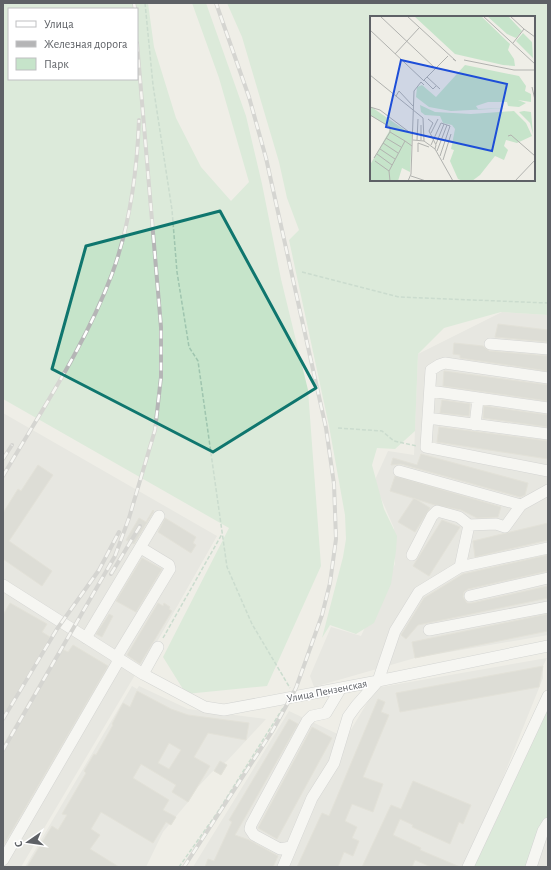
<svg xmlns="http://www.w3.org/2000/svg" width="551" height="870" font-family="'Alegreya Sans',sans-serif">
<rect width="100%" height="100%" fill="#efeee7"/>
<path fill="#deddd9" d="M502,312l46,3v320l-133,23 -101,29 -4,-11 21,-49 30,9 34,-72 -1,-36 -20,-46 14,-31 26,4 4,-101z
M3,413l214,123 -72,127 -10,12 -114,192h-18z
M547,658l-4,8v12l-76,189h-274l96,-156 57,27 30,-50z
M132,686l5,3 2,-3 49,23 78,10 -39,42 -15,11 -14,15 -10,15 -25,30 -17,35h-121z
M548,828v39h-13z"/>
<path fill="#c6e4ca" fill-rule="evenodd" d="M3,3h145l6,44 22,71 25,49 30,34 18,-19 -30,-104 -27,-75h14l40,113 16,68 19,95 27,111 13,176 -54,120 -81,8 -23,-37 66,-129 -226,-129zM9,9h128v70h-128z
M227,3h321v312l-47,-3 -57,16 -26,26 -3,77 -20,18 -18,-1 -5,17 12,44 13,27 -1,15 -5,33 -17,39 -18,11 -26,-9 -8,13 21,-81 3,-18 -1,-24 -16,-89 -40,-186 10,-10 -12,-32 -8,-36 -37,-125zM371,17h163v163h-163z
M548,698v130l-13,39h-62l26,-52z"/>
<path fill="#c8c8c1" stroke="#d3d1c6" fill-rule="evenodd" d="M498,324l50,6v12l-53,-5z
M454,343l29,3 6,5 59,5v15l-88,-13v-3l-7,-1z
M444,371l104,14v16l-105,-15z
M442,400l28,4 -1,12 -29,-3z
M484,406l64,9v12l-65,-9z
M439,427l109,14v18l-111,-17z
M421,454l107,29 -3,12 -5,2 -119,-33 -10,1 2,-7 24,7z
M38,465l15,10 -44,66 43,30 -10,15 -39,-27v-46l15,-24 3,2z
M395,476l106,31 -3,10 -21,1 -16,-8 -26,-5 -45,-14z
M414,498l16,10 -15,24 -17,-10z
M153,510l1,1 -20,33 -8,-4 13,-22 7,4z
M165,518l31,19 -3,6 3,2 -5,8 -33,-21z
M442,520l18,7 -31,49 -16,-10z
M548,523v17l-73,17 -2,-16z
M548,555v16l-80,18 -4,3 -1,5 4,6h5l76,-17v12l-130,27 -12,14 -5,-4 23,-37 39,-24z
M142,558l20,11 -26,43 -20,-11z
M10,603l37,21 -5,8 8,5 -47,79v-101z
M158,603l5,3 1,-3 6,4 -1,2 3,2 -32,53 -13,-9z
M109,614l4,2 -11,21 -6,-3z
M548,614v17l-133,27 -3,-16z
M73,645l35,21 -105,180v-100l57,-98 8,4z
M543,666l-4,21 -139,25 -4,-19z
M137,691l34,18 17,6 61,8 -3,17 -38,-7 -14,24 16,9 -22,36 -16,-10 4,-7 -35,-21 -8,14 36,22 -6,10 13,7 -5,8 -5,-3 -13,21 -52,-31 -10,17 9,6 -10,14 29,18h-92l25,-41 6,4 9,-15 -5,-1 24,-41 -2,-2 10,-17 2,1 17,-30 -1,-1 11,-21 7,4zM169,743l12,7 -12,19 -11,-6z
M378,699l7,3 -4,10 8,3 -26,62 20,7 -10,28 -21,-8 -7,17 12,6 -5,11 7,3 -6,15 -9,-4 -6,15h-41l25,-54 7,3z
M289,719l9,5 -63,111 14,5 29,16 -5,11h-68l3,-8 6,2 18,-39 -3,-2z
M312,727l20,11 -55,101 -19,-11z
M220,761l7,4 -6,10 -7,-4z
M413,781l58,24 -8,19 -4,-2 -9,22 -38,-17 1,-2 -13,-6 -7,16 28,13 -1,2 40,17h-29l-16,-7 -3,7h-50l29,-62 10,4z"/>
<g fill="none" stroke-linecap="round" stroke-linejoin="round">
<defs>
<path id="minor" d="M490,344l58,5
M548,378l-103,-15 -6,2 -8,5 -5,77 122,24
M430,391l118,17
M428,418l120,16
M475,425l3,-26
M399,471l122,34
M412,555l20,-39 5,-5 22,6 10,8 27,-1 9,3 16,-22 27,-15
M460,567l9,-42
M3,585l140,89
M470,596l78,-18
M429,630l119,-23
M86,638l73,-122
M158,647l-15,27 62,33 19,3 154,-29 170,-35
M116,658l54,-89 -1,-4 -28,-17
M291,847l-11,2 -26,-14 -4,-6 1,-4 56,-104 5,-5 14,-3 15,-25
M3,860l116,-200
M283,867l29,-69 22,-35 14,-46 8,-11 22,-25 17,-50 24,-39 41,-25 88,-19
M468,867l80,-171
M531,867l12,-36 5,-8"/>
</defs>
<use href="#minor" stroke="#b4b6ba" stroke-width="12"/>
<path stroke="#9fc5af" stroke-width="1.5" stroke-dasharray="4 2" stroke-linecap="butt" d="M145,3l8,82 19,125 5,62 12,75 9,14 29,206 25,57 38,64
M302,272l97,25 149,6
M338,428l44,3 12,10 23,5
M163,638l59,-104
M179,867l38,-54 66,-105"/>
<use href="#minor" stroke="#fff" stroke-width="11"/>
<defs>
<path id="rail" d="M134,3l1,6
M3,459l9,-14
M3,476c38,-65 82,-130 109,-202 18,-49 25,-102 27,-154
M111,574l29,-48
M3,719l54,-90 42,-59 20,-38
M3,750l112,-194 14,-38 26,-88 6,-53v-50l-24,-284
M184,867l89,-137 23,-42 26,-73 8,-32 6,-44 -2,-55 -8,-56 -60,-270 -17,-61 -33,-94"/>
</defs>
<use href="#rail" stroke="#b5b5b6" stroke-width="4"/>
<use href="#rail" stroke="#fff" stroke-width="2.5" stroke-dasharray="8" stroke-linecap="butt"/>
</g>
<path d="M0 0H551V870H0ZM220,211l96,177 -103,64 -161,-83 34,-123z" fill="#efeee7" fill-opacity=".55" fill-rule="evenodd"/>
<path fill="none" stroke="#0f766e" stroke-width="3" stroke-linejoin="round" d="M220,211l96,177 -103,64 -161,-83 34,-123z"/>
<g text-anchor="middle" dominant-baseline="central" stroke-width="3" stroke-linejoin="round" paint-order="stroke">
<g font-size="11" fill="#5e6166" stroke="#fff">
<text transform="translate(327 691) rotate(-11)">Улица Пензенская</text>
</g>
</g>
<g transform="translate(370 16)">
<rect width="165" height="165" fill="#efeee7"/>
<path d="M44,0h67l29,28 -2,6 6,9 1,7 -12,-1 -48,-11zM117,0h21l14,15 -6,7 -9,-4zM153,17l9,9 1,16 -17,-17zM95,49l54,11 7,10 -1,5 6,3v8l-13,-2 8,3 -7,4 -11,-1 -1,-4h-19l-12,4 2,3 32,-1 -59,3 -22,-4 -13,-10 1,-10 5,-2 14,12zM50,89l15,7 36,2 43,-3 12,12 6,13 -15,7 -11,-3 -2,6 4,4 -4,10 -9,-4 -15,19 -8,6h-9l-5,-2 -8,-18 4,-11 -3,-1 4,-20 -3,-4 -9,-2 -3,-7 -15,-1 -4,-3zM0,90l42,29 -2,37 -8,-4 -4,13h-28v-16l21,-37 -21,-13zM154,95l7,1 2,22 -3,-11 -11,-11z" fill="#c6e4ca"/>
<path fill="none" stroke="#b1b2af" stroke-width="1" d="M10,0l55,52M37,0l49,45 -3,-2M113,0l52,48M140,0l14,13 -11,14M154,13l11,8M0,14l53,50M25,38l24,-26M94,44l50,10h21M0,59l53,43 1,23M57,61l13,12M54,64l9,9 3,-3M53,65l25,-25M162,71l3,13M26,80l3,-5 14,15M0,91l10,3 33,25M0,99l20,12v5M58,103l5,4 -4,8 7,14 -1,4M61,117l7,-14M138,120l3,-1 24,21M16,122l15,9M43,124l11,1 11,8 18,32M47,124l1,-21M51,124v-15M13,127l15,10M66,128l8,-20M61,129l10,-22 9,3 -10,30M10,133l15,10M67,135l10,-26M48,136v-9l11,4M7,138l15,11M4,142l16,-26 15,9M73,144l8,-26M5,145l14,10M41,160l15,5M20,165l-1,-10 16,-30 7,5M38,165l3,-7 3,-83 7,-9 3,3M145,165l20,-21"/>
<path fill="#1d4ed8" fill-opacity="0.15" stroke="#1d4ed8" stroke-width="2" d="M31,44l106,24 -15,67 -106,-24z"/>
<rect width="165" height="165" fill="none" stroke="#5e6166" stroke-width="2"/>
</g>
<rect width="551" height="870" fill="none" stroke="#5e6166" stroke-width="8"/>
<rect x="8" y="8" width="130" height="72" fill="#ffffff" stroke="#bfc0c2"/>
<rect x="16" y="21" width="20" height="6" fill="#ffffff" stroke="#bfc0c2"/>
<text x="44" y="28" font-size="12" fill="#5e6166">Улица</text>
<rect x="16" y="41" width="20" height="6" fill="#b5b5b6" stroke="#bfc0c2"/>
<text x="44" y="48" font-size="12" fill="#5e6166">Железная дорога</text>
<rect x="16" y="58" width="20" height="12" fill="#c6e4ca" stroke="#bfc0c2"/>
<text x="44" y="68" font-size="12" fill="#5e6166">Парк</text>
<g transform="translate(28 842) rotate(257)" stroke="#ffffff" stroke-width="3" paint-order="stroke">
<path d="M0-3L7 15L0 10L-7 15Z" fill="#5e6166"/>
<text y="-6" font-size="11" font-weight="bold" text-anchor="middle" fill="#5e6166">С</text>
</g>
</svg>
